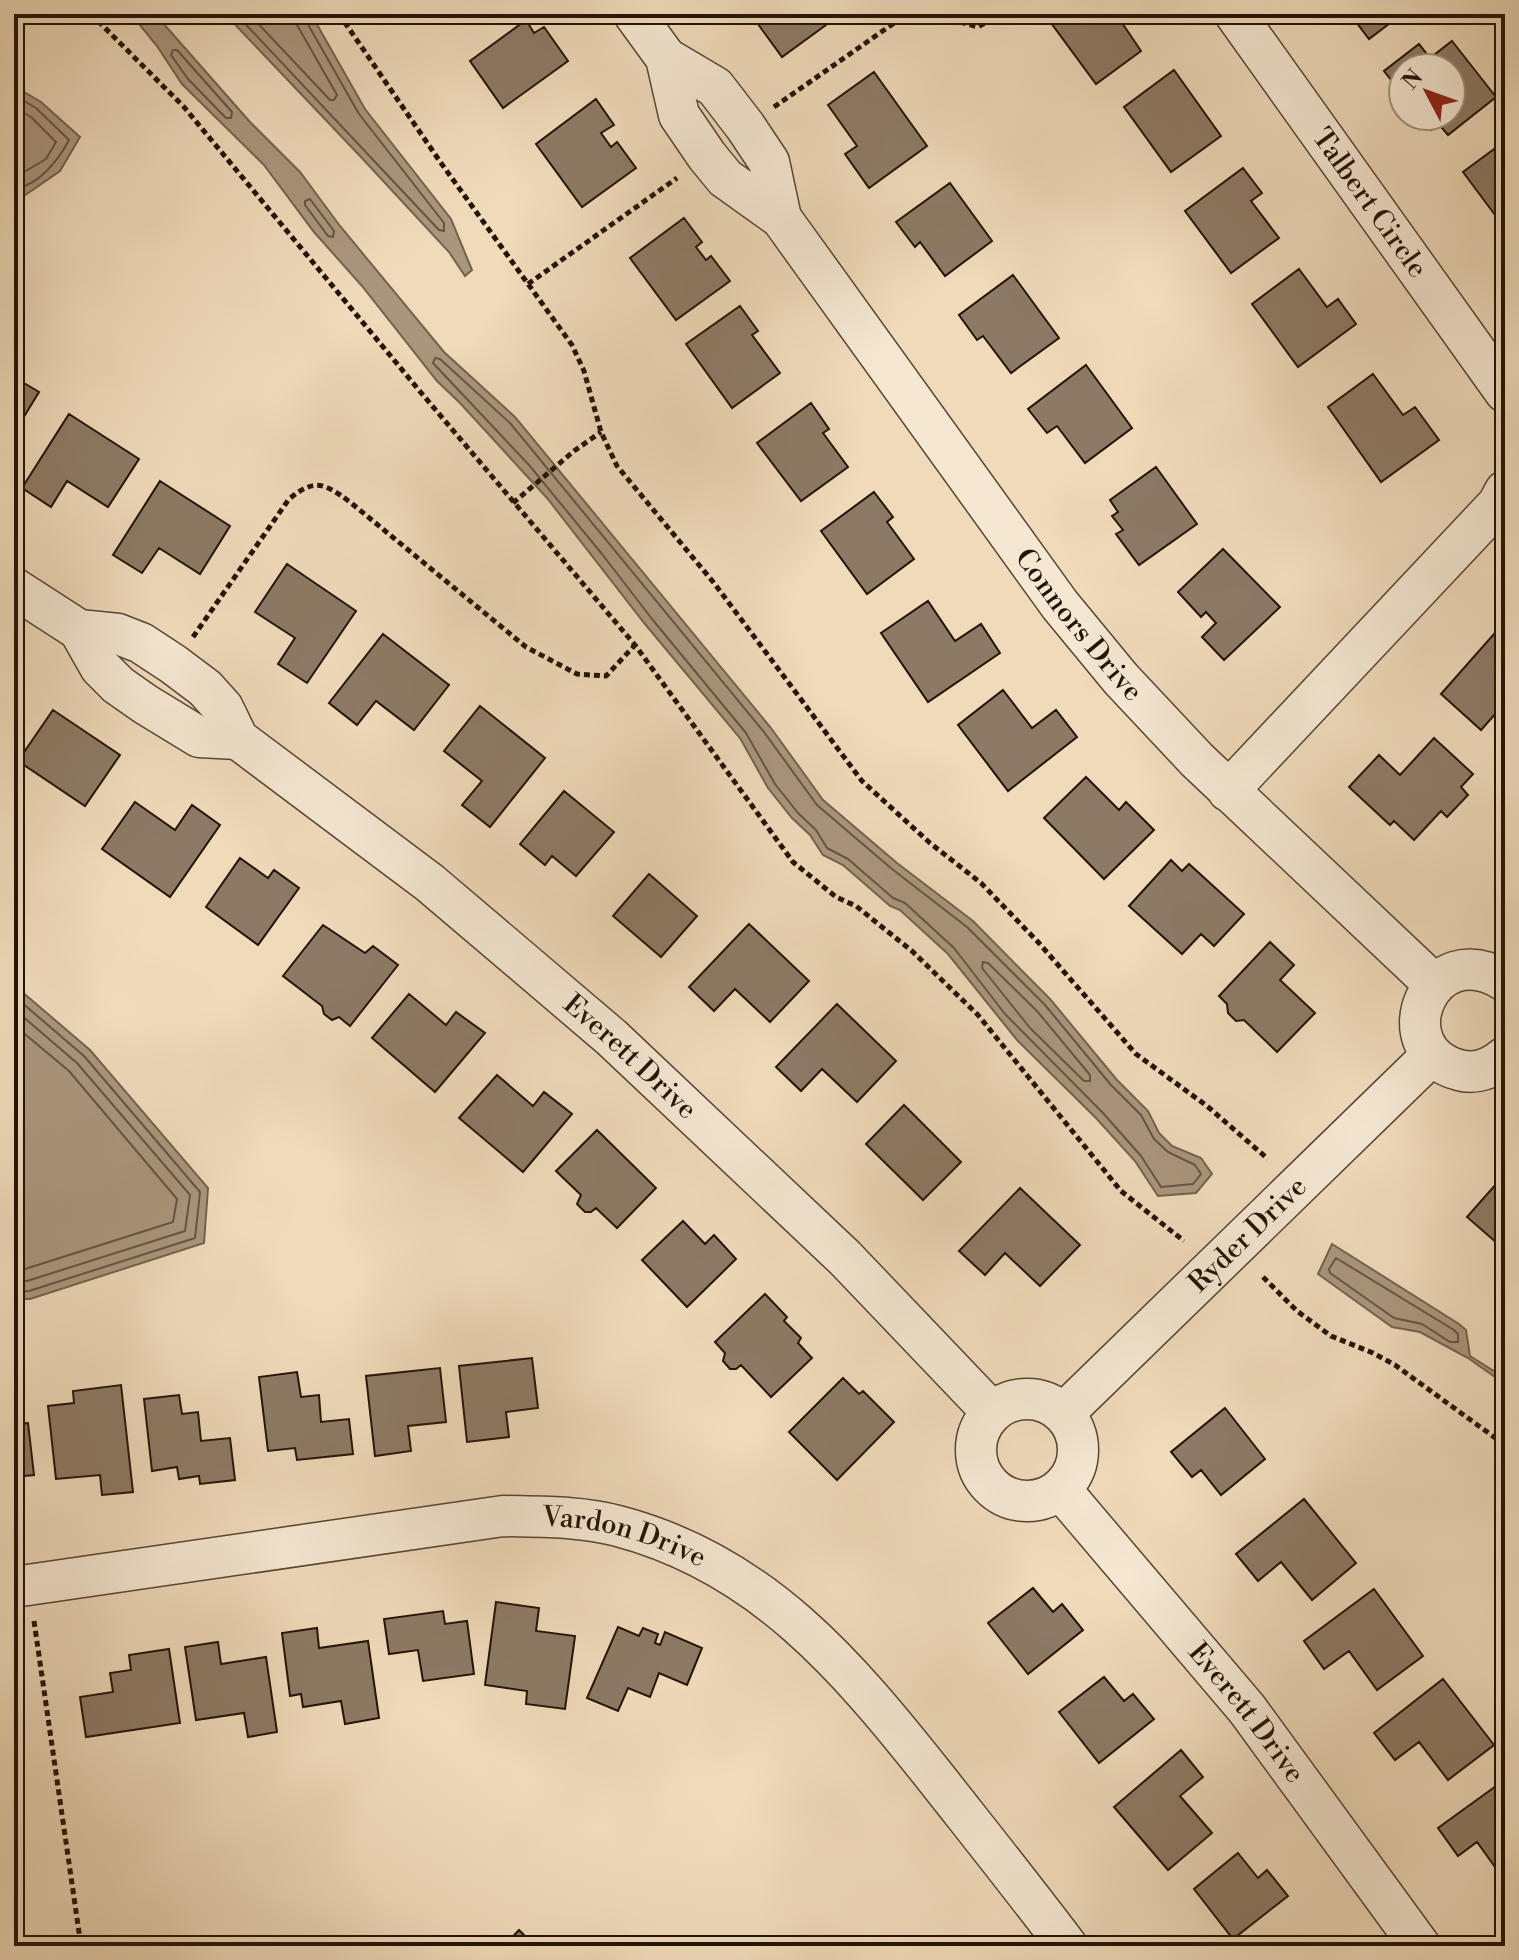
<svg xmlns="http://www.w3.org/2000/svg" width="1519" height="1960" font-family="'Libre Bodoni',serif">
<rect width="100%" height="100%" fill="#efdaba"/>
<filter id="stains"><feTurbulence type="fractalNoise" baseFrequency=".0025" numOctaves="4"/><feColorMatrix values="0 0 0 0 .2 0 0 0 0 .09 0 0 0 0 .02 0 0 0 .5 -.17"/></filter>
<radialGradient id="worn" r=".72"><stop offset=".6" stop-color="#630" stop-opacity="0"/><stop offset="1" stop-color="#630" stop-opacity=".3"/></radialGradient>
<path fill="#aa967d" stroke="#74624e" stroke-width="2" d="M131,14h24l95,108 50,50 40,54 104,126 71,65 256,311 52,72 74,63 76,58 77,78 67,81 31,31 11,22 13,13 29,12 11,16 -16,19 -38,3 -23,-35 -39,-43 -79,-78 -69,-86 -48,-44 -10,-4 -47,-41 -20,-10 -13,-20 -18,-17 -24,-30 -28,-50 -95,-114 -98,-126 -87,-95 -23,-22 -75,-95 -48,-54 -50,-67 -82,-81 -25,-38z
M225,14h86l54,95 86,110 21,51 -7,6 -16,-24 -89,-96z
M14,86l27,16 39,35 -20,34 -39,27 -7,-2z
M14,985l76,65 118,138 -4,55 -174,56h-16z
M1332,1244l127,80 7,6 4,26 35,22v6l-37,-26 -48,-26 -28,-5 -74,-53z"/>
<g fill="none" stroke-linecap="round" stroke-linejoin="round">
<path stroke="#665442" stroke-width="2" d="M236,14l203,216 5,1v-8l-85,-109 -53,-93 -1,-7
M249,14l81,86h4l3,-5 -40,-70 -2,-11
M173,50h4l55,62 -1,6h-5l-38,-39 -17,-24z
M14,95l22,13 33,32c-10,19 -31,47 -55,48
M14,107l17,10 25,25 -10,17 -32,19
M310,199l24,32 -1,6 -5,-1 -23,-31v-4z
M435,358l5,1 70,64 254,309 53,73 75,64 75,58 78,78 66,80 30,30 13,24 14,13 27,13 6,9 -8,10 -32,3 -20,-31 -38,-43 -98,-99 -51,-66 -49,-45 -12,-5 -45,-39 -21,-11 -11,-18 -18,-17 -23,-29 -29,-51 -94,-114 -50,-65 -73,-89 -96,-102z
M983,962l5,1 49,48 53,64v6h-6l-54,-53 -48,-60z
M14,996l70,60 116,136 -5,46 -166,53 -15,1
M14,1009l63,54 113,132 -5,36 -158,50h-13
M14,1025l55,46 108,128 -4,23 -148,47h-11
M1336,1258l118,72 4,4v8h-8l-28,-18 -28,-6 -64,-45 -1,-4z"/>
</g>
<path fill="#8d7a65" stroke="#231308" stroke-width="2" d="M742,14h82l6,8 -48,35 -27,-37 -6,4z
M1050,14h66l25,37 -45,33 -50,-68z
M1350,14h52l-33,25z
M526,20l8,13 10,-6 24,34 -65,47 -33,-47z
M1452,41l44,56 -48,38 -10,-12 -7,7 -11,-14h31v-48h-48v27l-19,-24 35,-27 11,14z
M1174,70l47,66 -50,36 -47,-65z
M874,72l53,74 -58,42 -24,-34 12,-8 -29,-41z
M596,99l18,26 -13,8 10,14 6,-5 19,26 -54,39 -46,-63z
M1505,141v85l-1,1 -41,-55z
M1243,168l19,25 -11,8 28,37 -48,35 -46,-62z
M950,183l42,58 -47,35 -25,-34 -5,5 -19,-25z
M684,218l18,24 -6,5 10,13 5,-4 19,25 -54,39 -46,-62z
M1299,269l28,38 11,-8 18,25 -58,43 -46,-63z
M1013,275l46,63 -48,35 -28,-37 -6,4 -18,-25z
M740,306l18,25 -6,4 28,38 -48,35 -46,-64z
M1086,365l46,63 -47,35 -28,-37 -10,7 -19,-24z
M1373,374l30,41 12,-8 24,33 -58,42 -53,-75z
M14,377l25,15 -25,41z
M811,403l18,26 -6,4 25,34 -47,34 -44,-58z
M69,414l70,45 -31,48 -41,-26 -16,26 -29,-19z
M1156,467l41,57 -58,41 -23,-31 7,-4 -11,-14 6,-4 -8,-12z
M160,481l70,45 -30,48 -41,-26 -17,25 -29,-18z
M874,492l19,25 -6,5 27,37 -47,35 -46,-63z
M1223,549l57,58 -56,53 -22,-23 14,-14 -10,-11 -5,5 -23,-25z
M287,564l69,47 -49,72 -29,-19 17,-26 -40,-26z
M928,601l27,40 26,-17 19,29 -72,49 -47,-69z
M383,634l66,51 -35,45 -38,-29 -19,24 -28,-22z
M1494,634l11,10v59l-24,27 -40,-36z
M1003,690l29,38 24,-18 21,27 -69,54 -50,-66z
M480,706l65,52 -55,69 -28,-22 20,-24 -38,-30z
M53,710l67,45 -35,51 -67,-45z
M1434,738l39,36 -12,13 7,8 -21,22 -6,-6 -27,29 -20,-19 -4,4 -41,-38 30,-32 21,20z
M1086,777l33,33 7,-8 28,28 -50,49 -60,-61z
M564,791l50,41 -38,44 -24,-20 -7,9 -25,-21z
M135,802l40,28 17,-25 28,20 -50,72 -68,-48z
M240,858l28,20 6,-8 25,18 -41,57 -52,-38z
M1171,860l11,11 7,-7 55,50 -30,32 -13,-12 -19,20 -53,-48z
M649,874l48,42 -36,41 -48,-41z
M749,924l60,57 -39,41 -35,-33 -21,22 -25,-24z
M323,925l42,28 8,-7 25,19 -48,61 -11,-9 -7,3 -8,-6 -2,-8 -39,-30z
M1270,942l24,23 -14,15 35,33 -38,39 -33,-32 -8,1 -8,-8 -1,-9 -8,-8z
M409,994l37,31 10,-13 29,21 -50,59 -63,-54z
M837,1004l59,57 -39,41 -35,-33 -21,22 -25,-24z
M497,1075l36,31 11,-14 28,22 -49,58 -64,-54z
M904,1105l57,57 -38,38 -57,-56z
M597,1130l59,58 -39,40 -21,-20 -5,4h-6l-8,-8 4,-9 -25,-24z
M1505,1174v76l-38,-33z
M1020,1188l60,57 -40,41 -35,-33 -20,22 -26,-24z
M683,1221l22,23 9,-9 22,24 -49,48 -45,-47z
M765,1294l22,23 -3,4 17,17 -3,5 14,15 -41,39 -30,-32 -5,4h-6l-7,-8 2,-8 -10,-11z
M532,1358l6,50 -32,4 3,25 -42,5 -8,-76z
M440,1368l6,54 -38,4 3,25 -36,5 -9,-80z
M297,1372l4,25 18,-2 2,27 28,-3 4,35 -56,6 -2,-12 -27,3 -9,-74z
M843,1378l16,16 4,-3 31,31 -57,58 -48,-48z
M121,1385l12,107 -31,3 -2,-20 -44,4 -8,-73 26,-3 -1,-12z
M179,1395l3,19 16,-2 3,29 29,-3 5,42 -35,4 -1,-8 -20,3 -2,-12 -25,4 -8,-72z
M1225,1408l40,51 -44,36 -20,-25 -9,7 -21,-25z
M28,1423l6,52 -20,2v-53z
M1304,1499l52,64 -44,37 -31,-38 -23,19 -22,-27z
M1033,1588l20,24 9,-8 21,26 -55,44 -40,-51z
M1374,1589l49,67 -46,34 -28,-39 -25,18 -20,-28z
M496,1602l43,6 -3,23 39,5 -10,73 -39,-5 1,-13 -42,-6z
M443,1611l2,13 22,-3 7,53 -51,7 -5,-31 -29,4 -5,-35z
M618,1627l21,9 4,-8 15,6 -3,9 5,2 5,-13 37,16 -15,37 -28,-12 -9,24 -22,-9 -10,23 -31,-13z
M317,1628l2,20 49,-7 11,77 -34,6 -4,-23 -38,6 -2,-13 -11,2 -8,-63z
M218,1642l3,22 45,-7 11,75 -29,5 -4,-24 -48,7 -11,-73z
M169,1649l11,74 -94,14 -6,-40 33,-5 -3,-19 21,-3 -2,-15z
M1104,1677l20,24 9,-7 21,25 -55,44 -40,-51z
M1443,1679l51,66 -46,35 -29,-38 -24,18 -21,-27z
M14,1719l8,53 -8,1z
M1181,1750l22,27 -23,19 32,37 -44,37 -54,-63z
M1503,1781l2,2v98l-28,-39 -19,14 -20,-28z
M1238,1853l20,25 9,-8 21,26 -55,43 -39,-50z
M519,1930l16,16h-31z"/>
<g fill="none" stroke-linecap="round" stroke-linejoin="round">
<defs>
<g id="minor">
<path id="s1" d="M634,14l32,44 13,57 28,41 18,22 56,40 279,387 61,74 76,81 237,224"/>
<path id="s2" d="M1235,14l270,378"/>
<path d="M666,58l49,29 30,39 24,36 12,56"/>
<path id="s3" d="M14,588l65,42 39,4 23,9 32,21 32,24 18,20 15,31 192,144 181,154 234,221 147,154"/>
<path d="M79,630l21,37 18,18 27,19 54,33 39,2"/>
<path d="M1228,791l270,-287 7,-13"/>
<path d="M1505,981c-76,-48 -122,69 -46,89 17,5 33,-2 46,-13"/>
<circle cx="1027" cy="1450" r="51"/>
<path id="s4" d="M1064,1413l368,-358"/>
<path id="s5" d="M1061,1490l186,219 173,237"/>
<path id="s6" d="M14,1587l489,-71c39,1 77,0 115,10 144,38 229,140 318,252 44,56 88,111 131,168"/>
</g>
</defs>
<use href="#minor" stroke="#564534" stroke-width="43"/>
<path stroke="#231308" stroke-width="5" stroke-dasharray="6 4" stroke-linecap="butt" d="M91,14l93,93 239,288 212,250 158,217 43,35 20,9 56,45 66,64 143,176 63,50
M339,14l102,149 131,182 12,26 17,61 16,34 97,117 148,198 68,62 51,40 57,59 98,112 71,52 61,53
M931,14l47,13 22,-13
M774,107l133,-93
M528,284l149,-106
M513,503l61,-52 27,-19
M193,637l96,-138c26,-21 35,-16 61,3l176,145 51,27 29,2 29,-31
M1263,1277l34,34 34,25 42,17 22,12 110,80
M34,1621l47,325"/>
<use href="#minor" stroke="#f5e7d2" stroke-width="40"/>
</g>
<g text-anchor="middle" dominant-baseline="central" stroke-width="8" stroke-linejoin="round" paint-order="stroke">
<g font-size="28" fill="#231308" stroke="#f5e7d2">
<text stroke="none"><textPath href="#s2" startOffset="232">Talbert Circle</textPath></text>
<text stroke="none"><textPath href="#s1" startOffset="764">Connors Drive</textPath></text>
<text stroke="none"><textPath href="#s3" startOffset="786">Everett Drive</textPath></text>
<text stroke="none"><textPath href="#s4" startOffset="256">Ryder Drive</textPath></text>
<text stroke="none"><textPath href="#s6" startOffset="618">Vardon Drive</textPath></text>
<text stroke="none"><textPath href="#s5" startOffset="290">Everett Drive</textPath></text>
</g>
</g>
<rect width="1519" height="1960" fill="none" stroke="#efdaba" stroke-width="48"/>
<rect x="16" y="16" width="1487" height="1928" fill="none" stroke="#231308" stroke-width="4"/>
<rect x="24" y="24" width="1471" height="1912" fill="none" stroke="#231308" stroke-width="2"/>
<g transform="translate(1427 92) rotate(311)"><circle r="38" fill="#f5e7d2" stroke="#a19281" stroke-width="2"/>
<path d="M0-6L14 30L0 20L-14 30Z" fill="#8f2418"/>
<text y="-12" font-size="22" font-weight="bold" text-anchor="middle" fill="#231308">N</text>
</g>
<rect width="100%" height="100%" filter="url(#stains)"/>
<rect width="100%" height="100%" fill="url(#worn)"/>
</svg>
